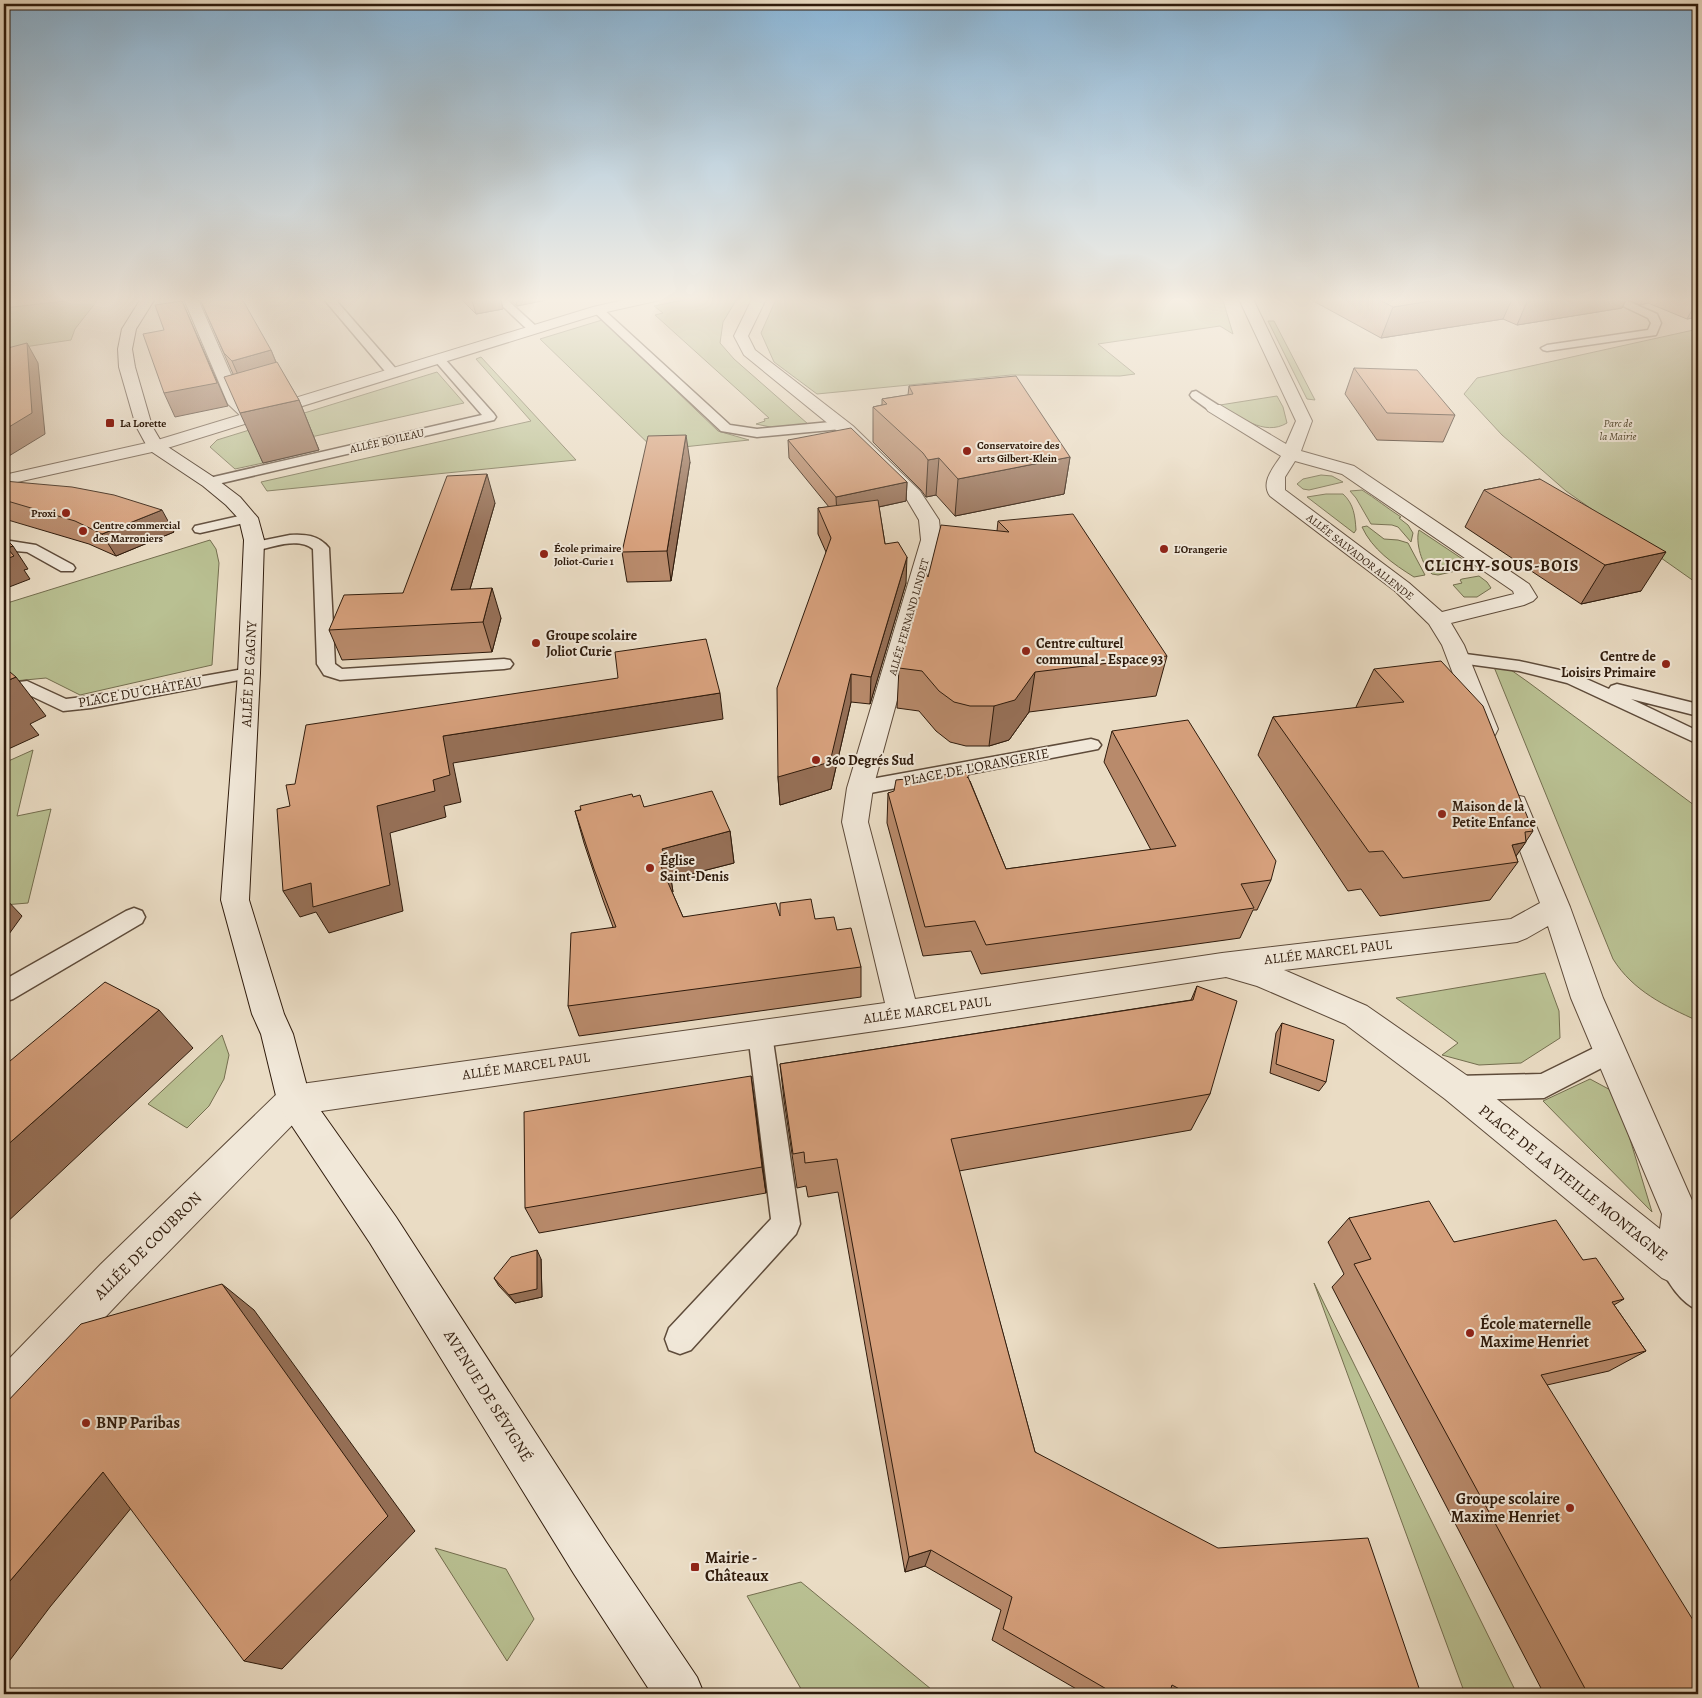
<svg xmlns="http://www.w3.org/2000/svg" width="1702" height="1698" font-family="Alegreya,serif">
<rect width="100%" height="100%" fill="#eadcc4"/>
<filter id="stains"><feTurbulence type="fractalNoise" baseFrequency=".004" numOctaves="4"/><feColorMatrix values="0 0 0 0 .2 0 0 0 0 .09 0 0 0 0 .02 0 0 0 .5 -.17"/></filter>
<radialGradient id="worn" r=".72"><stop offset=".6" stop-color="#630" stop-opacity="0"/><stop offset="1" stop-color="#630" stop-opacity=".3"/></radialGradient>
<path fill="#b9c092" stroke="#746e4f" d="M100,297l-25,32 -4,11 -67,10v-42z
M698,297h40l-15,25 -3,21 14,16 74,65 -33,4 -19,-4 9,-3 -1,-2 5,-1 -114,-103 8,-2 -9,-7z
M777,297h445l11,37 -13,-8 -122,18 37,30 -15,2 -109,-1 -194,19 -43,-32 -13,-29z
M602,320l116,111 31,9 -94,10 -115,-111z
M1268,321h6l41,79 -8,-1z
M1698,329v255l-132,-93 -64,-56 -38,-41 13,-16z
M481,357l95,103 -309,31 -6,-9 270,-61 -55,-62z
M437,372l27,31 -207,46 6,14 -28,6 -25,-22 7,-7z
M1277,396l6,11 4,16c-23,14 -48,-7 -67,-18z
M1321,475l11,1 11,6 -34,8 -6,-1 -6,-5 6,-5z
M1362,490c13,8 25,18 39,27l-2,1 9,7 5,8 -2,9 -13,-15 -6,-2 -21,-1 -15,-26 -6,-7z
M1326,494h17c11,10 12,22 13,36l-2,3 -47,-36z
M1367,526l17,13 14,1 10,3 17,32 -11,2c-21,-13 -42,-28 -52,-50z
M1419,530l48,32 6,5 -35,8 -6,-1c-10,-8 -17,-32 -13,-44z
M210,540l6,9 3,14 -7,102 -132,30 -34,-17 -42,4v-78z
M1479,576l8,6 4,6 -14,9h-13l-11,-12 9,-2 -2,-3 2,-1z
M1494,667l17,3 17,12 170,126v213c-33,-15 -65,-30 -85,-62z
M33,750l-16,66 34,-7 -23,94 -24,2v-142z
M1545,973l14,38 1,27 -39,25 -42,2 -37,-10 16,-12 -62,-45z
M222,1035l7,20 -5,24 -15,27 -22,22 -39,-24z
M1590,1079l26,14 36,119 -109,-111z
M1314,1283l203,411h-52z
M435,1548l71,21 28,50 -27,42z
M801,1582l136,112h-133l-57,-98z"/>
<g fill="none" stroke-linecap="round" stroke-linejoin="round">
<defs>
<path id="service" d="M322,297h11l64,73 2,3 -2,3h-8z
M493,297h11l33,30 1,2 -1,2h-8z
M1604,297h14l39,17 4,9 -5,12 -109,16 -4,-1 -2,-2 6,-3 101,-15 3,-7 -3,-5z
M598,307l4,1 128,117 27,4 84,-8 6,4 -6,4 -84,8 -36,-6 -127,-119 -1,-2 1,-2z
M439,356l4,1 51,57 2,3 -2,3 -285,66 -7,-4 7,-4 273,-63 -47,-54 -2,-2 2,-2z
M1196,391l22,14 2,3 -2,3h-8l-18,-13 -2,-3 2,-3z
M248,514l5,1 2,3 -2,3 -53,12 -5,-1 -2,-3 2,-3z
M290,535c14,-1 29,0 39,13l6,116 7,5 162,-10 6,1 3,4 -3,4 -6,1 -164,11 -16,-5 -7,-11 -4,-115c-15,-12 -41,-2 -58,2l-5,-2 -3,-3 3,-3z
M4,540l32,5 37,20 2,3 -2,3h-12l-34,-19 -23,-2z
M1458,653l61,8 54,12 36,16 2,-3 6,-2 81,20v12l-67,-17 67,32v13l-131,-61 -48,-12 -67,-9 -3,-4 3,-4z
M249,668l6,1 3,4 -3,4 -164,31 -28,3 -38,-18 -21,3v-12l23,-3 39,18 25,-3z
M1091,739l7,2 3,4 -3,4 -238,46 -7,-2 -3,-5 3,-5 7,-2z
M134,908l8,3 3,6 -3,6 -129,76 -9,3v-22l122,-69z
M760,1023l9,3 3,8 28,190 -4,10 -105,116 -11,4 -11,-4 -4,-11 4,-11 102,-109 -23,-185 3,-8z
M1610,1040l9,3 4,8 -4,8 -75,39 -87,2 -9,-4 -4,-8 4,-8 9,-4 84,-2z
M1675,1250c27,12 25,34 23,60 -17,-7 -31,-28 -38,-45l5,-10z"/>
<path id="minor" d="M183,297h14l46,105 16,15 -2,3h-12l-17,-16z
M753,297h14l-19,39 7,14 98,76 67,65 19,29 2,20 -68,248 -5,34 47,177 307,-46 289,-34 29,-16 -38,-99 4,-7 9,-2 9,2 46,110 33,91 95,216 -4,51 -6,13 -13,6 -13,-6 -217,-179 -100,-75 -88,-38 -31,-9 -323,50 -609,88 -12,-4 -5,-11 5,-11 12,-4 591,-82 -43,-181 5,-34 74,-248 -2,-20 -13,-22 -65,-64 -97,-79 -10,-19zM1548,926l23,72 91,216 -2,15 -191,-152 -102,-71 -83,-36 233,-28 10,-4z
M1238,297h14l60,124 -11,30 53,15 175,118 8,13 -4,4 -9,4 -73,18 13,22 34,84 -3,6 -9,2 -9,-2 -3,-6 -32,-84 -13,-21 -34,-33 -125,-95c-10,-14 4,-29 11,-40l-73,-45 -2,-3 2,-3h12l66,39 10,-23zM1295,461l47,13 171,117 1,3 -72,18 -33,-29 -124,-93v-13z"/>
<path id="tertiary" d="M637,297h25l-2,3 -58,13 -441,137 -157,35v-10l147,-33 442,-135z
M294,1085l12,4 5,11 -5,11 -177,181 -110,116 -15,6v-50l97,-100 181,-175z"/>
<path id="secondary" d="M142,297h14l-20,32 -4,20 3,18 17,59 10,17 53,35 25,19 18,21 6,22 -4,133 -11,227 35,114 9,20 16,60 87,123 210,325 91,135 7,17h-52l-78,-120 -204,-331 -88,-132 -5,-11 -16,-66 -9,-20 -31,-114 17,-227 6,-133 -5,-21 -13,-14 -23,-19 -54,-36 -13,-24 -17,-59 -1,-18 4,-20z"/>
</defs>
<use href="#service" stroke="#5e4b3a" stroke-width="3"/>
<use href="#minor" stroke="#5e4b3a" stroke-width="2"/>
<use href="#tertiary" stroke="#5e4b3a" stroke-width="2"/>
<use href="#secondary" stroke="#2f1b0c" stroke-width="2"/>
<use href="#service" fill="#f1e8d9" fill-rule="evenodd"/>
<use href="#minor" fill="#f1e8d9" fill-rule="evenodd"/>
<use href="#tertiary" fill="#f1e8d9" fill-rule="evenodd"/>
<use href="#secondary" fill="#f1e8d9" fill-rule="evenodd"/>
</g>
<path fill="#b88a6b" stroke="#2f1b0c" d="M199,297l72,53 5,12 23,38 20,50 -56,13 -30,-89z
M459,297h41l3,12 -27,5z
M507,297h39v3l-29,6z
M1306,297h392v20l-11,2 -39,-16 -8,2 -13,-6 -5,9 -105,17 -14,-6 -122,19z
M1354,368l101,47 -12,27 -66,-2 -32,-46z
M909,386l161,71 -6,37 -109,22 -19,-21 -10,2 -5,-7 -48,-48v-35l9,-2v-6l26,-4z
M788,440l119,42 -1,19 -27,6 6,37 21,39 -36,121 -19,-2 -20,87 -51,16 -2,-28 48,-225 -8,-18v-26l11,-1 -40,-49z
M690,462l-19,119 -44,1 -5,-30z
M1540,479l101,112 -60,13 -116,-77 19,-37z
M4,481l170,51 -58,24 -27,-12 -81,-24 1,4 -5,1z
M495,503l-25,86 31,29 -9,34 -150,8 -13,-30 74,-37z
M998,521l169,135 -11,40 -127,16 -20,28 -20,6h-23l-16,-4 -14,-11 -17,-20 -22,-3 2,-40 29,-91 69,-46z
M1698,666v11l-6,-4z
M1374,669l159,162 -17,25 2,6 -28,38 -110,16 -19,-27 -13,2 -90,-136 15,-38 84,-9 -1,-1z
M1112,731l159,149 -14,30h-4l-13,28 -259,36 -10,-23 -48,5 -36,-133 1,-30 82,-12 36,88 145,-19 -47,-88z
M633,797l11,10 86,24 4,32 -63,16 2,13h-1l11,25 97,-1 35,3 22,11 24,37v30l-282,39 -11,-30 45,-79 -10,-27 -19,-57 -9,-32z
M1197,986l13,108 -19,36 -232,41 76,281 386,242h-336l-93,-54 9,-30 -76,-44 -20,6 -67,-380 -30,5 -2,-11 -9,2 -13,-88 -4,-36 411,-64z
M1282,1023l44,59 -7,9 -49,-18 6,-40z
M755,1104l11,89 -227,40 -14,-25z
M1349,1218l105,24 129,18 41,39 -10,6 32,46 -37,20 -62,14 151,309h-154l-212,-407 12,-13 -16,-32z
M541,1259l1,38 -27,6 -16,-17 -5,-8z"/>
<path fill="#967057" stroke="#2f1b0c" d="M471,297h29l3,12 -27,5z
M515,297h31v3l-29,6z
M1455,297h58l-10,22 -122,19 12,-31z
M1529,297h98l-5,11 -105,17z
M1644,297h8l-4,6 -8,2z
M1698,299v18l-11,2z
M182,301l46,105 -53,11 -11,-24z
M27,343l11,20 7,71 -41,25v-29z
M271,350l19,48 -37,11 -21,-48z
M299,400l20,50 -56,13 -23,-50z
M686,435l4,27 -19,119 -4,-30z
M1070,457l-6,37 -109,22 3,-37z
M939,458l-3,37 -10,2 2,-37z
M487,474l8,29 -34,117 -10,-30z
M907,482l-1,19 -69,15 -1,-19z
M162,510l12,22 -58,24 -14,-22z
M4,513l4,7 1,4 -5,1z
M13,546l15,23 -4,1 6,9 -26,10v-29l3,-12z
M1666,552l-25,39 -60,13 24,-39z
M907,557l-1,26 -36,121 1,-27z
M492,588l9,30 -9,34 -9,-30z
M1035,672l-6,40 -20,28 -20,6 5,-40z
M851,674v28l-20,87 -51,16 -2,-28z
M16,677l30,39 -16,8 9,11 -35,16v-69z
M720,693l3,26 -270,44 8,39 -17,4 2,11 -56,16 13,78 -74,22 -13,-21 -16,5 -17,-26 94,-85 66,-70z
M730,831l4,32 -63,16 2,13 -7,1 -7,-31 3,-13z
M1526,842l-15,21 1,-18z
M4,897l18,19 -18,25z
M159,1010l34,38 -189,177v-77z
M751,1076l4,28 11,89 -4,-26z
M537,1250l4,9 1,38 -27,6 -6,-8z
M222,1284l32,26 161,221 -133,138 -38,-8z
M103,1472l43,18 -96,117 -46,61v-80z
M931,1550l-6,16 -20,6 4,-15z"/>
<path fill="#d6a07c" stroke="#2f1b0c" d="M199,297h42l30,53 -39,11 -8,-8z
M1374,297h81l-62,10z
M182,301l35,82 -53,10 -21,-59 21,-4 -9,-25z
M27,343l5,70 -28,17v-81z
M277,362l22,38 -59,13 -16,-36z
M1354,368l63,2 38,45 -68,-2z
M1016,376l54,81 -112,22 -19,-21 -11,2 -5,-7 -50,-46 14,-3 -5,-5 31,-5 -4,-8z
M851,428l56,54 -71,15 -48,-57z
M686,435l-19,116 -45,1 26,-116z
M487,474l-36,116 41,-2 -9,34 -154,8 15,-35 59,-2 44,-117z
M1540,479l126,73 -61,13 -121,-75z
M4,481l68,6 42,8 48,15 -60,24 -27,-13 -71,-21z
M878,500l7,44 13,-2 9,15 -36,120 -20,-3 -21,88 -52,15 -1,-89 54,-150 -13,-30z
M1073,514l94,142 -132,16 -20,28 -21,6h-24l-16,-4 -15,-11 -17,-20 -23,-3 27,-95 2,4 13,-52 68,7 -11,-11z
M4,537l9,9 -6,2 7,8 -10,4z
M706,639l14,54 -277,43 7,39 -17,5 2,11 -58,15 13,79 -77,22 -2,-24 -28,8 -6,-82 13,-3 -4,-21 9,-1 11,-59 312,-47 -3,-26z
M1441,661l42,45 50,125 -8,1 1,10 -14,3 6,17 -115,16 -20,-27 -14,1 -96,-135 131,-15 -30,-33z
M4,667l12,10 -12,5z
M4,691l5,5 -5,2z
M1188,720l88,141 -5,19 -30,4 13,24 -268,37 -11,-24 -50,6 -37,-134 6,-2 2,-11 75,-8 -4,6 1,-1 38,92 170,-23 -64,-115z
M712,791l18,40 -68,18 5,11 -8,2 24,55 93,-14 4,13v-13l31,-4 4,20 19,-2 3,13 14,-2 10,39 -293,39 3,-73 45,-6 -22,-58 -19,-58 6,-1 -1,-4 52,-12 1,3 7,-2 4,12z
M105,982l54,28 -155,138v-82z
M1197,986l40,15 -27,93 -259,45 84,313 183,96 150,-10 53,156h-232l-17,-9 -3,9h-54l-112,-65 9,-32 -81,-47 -22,7 -72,-398 -32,4 -1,-11 -11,2 -13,-90 413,-64z
M1282,1023l52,17 -8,42 -50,-18z
M751,1076l11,91 -237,41 -1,-96z
M1429,1201l25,41 102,-22 27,40 13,-2 28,41 -12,3 34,49 -105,24 157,253v66h-110l-234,-430 17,-5 -22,-41z
M537,1250v39l-28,6 -15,-17 17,-21z
M222,1284l166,232 -144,145 -141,-189 -99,116v-183l77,-81z"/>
<linearGradient id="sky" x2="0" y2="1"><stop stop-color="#8ab6d8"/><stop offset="0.56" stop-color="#f6efe4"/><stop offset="1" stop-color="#f6efe4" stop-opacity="0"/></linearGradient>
<rect width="1702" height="535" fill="url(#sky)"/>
<g fill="#8f2418" stroke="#f1e8d9" stroke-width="2">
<rect x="105" y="418" width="10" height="10" rx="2.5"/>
<circle cx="967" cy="451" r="5"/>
<circle cx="66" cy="513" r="5"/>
<circle cx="83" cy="531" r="5"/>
<circle cx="1164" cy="549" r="5"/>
<circle cx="544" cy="554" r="5"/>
<circle cx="536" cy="643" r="5"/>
<circle cx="1026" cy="651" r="5"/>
<circle cx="1666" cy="664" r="5"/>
<circle cx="816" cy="760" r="5"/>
<circle cx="1442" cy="814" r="5"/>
<circle cx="650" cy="868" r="5"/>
<circle cx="1470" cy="1333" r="5"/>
<circle cx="86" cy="1423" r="5"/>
<circle cx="1570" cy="1508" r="5"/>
<rect x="690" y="1562" width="10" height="10" rx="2.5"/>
</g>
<g text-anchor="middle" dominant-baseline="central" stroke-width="4" stroke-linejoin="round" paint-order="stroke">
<g font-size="11" font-weight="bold" fill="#2f1b0c" stroke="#f1e8d9" text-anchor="start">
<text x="120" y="423">La Lorette</text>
<text x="977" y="445">Conservatoire des<tspan x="977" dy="13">arts Gilbert-Klein</tspan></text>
<text x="56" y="513" text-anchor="end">Proxi</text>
<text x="93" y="525">Centre commercial<tspan x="93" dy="13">des Marroniers</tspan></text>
<text x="554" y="548">École primaire<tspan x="554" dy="13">Joliot-Curie 1</tspan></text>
<text x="1174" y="549">L'Orangerie</text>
</g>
<g font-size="11" font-style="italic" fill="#584d34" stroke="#f1e8d9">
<text x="1618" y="423">Parc de<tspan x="1618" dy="13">la Mairie</tspan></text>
</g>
<g font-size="11" fill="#2f1b0c" stroke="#f1e8d9">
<text transform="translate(387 441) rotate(-13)">ALLÉE BOILEAU</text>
<text transform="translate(1360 557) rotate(38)">ALLÉE SALVADOR ALLENDE</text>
<text transform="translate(909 617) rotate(-74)">ALLÉE FERNAND LINDET</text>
</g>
<g font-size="14" font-weight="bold" fill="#2f1b0c" stroke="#f1e8d9" text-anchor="start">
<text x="546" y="635">Groupe scolaire<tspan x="546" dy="16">Joliot Curie</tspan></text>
<text x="1036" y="643">Centre culturel<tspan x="1036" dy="16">communal - Espace 93</tspan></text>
<text x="1656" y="656" text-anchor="end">Centre de<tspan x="1656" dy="16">Loisirs Primaire</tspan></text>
<text x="826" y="760">360 Degrés Sud</text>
<text x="1452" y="806">Maison de la<tspan x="1452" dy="16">Petite Enfance</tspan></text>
<text x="660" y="860">Église<tspan x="660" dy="16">Saint-Denis</tspan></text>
</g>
<g font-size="14" fill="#2f1b0c" stroke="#f1e8d9">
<text transform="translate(249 674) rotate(-87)">ALLÉE DE GAGNY</text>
<text transform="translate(140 692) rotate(-10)">PLACE DU CHÂTEAU</text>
<text transform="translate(976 767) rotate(-11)">PLACE DE L'ORANGERIE</text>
<text transform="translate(1328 952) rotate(-7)">ALLÉE MARCEL PAUL</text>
<text transform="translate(927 1010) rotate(-8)">ALLÉE MARCEL PAUL</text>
<text transform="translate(526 1066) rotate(-8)">ALLÉE MARCEL PAUL</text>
</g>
<g font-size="16" font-weight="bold" letter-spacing="1" fill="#2f1b0c" stroke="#f1e8d9">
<text x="1502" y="566">CLICHY-SOUS-BOIS</text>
</g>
<g font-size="16" fill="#2f1b0c" stroke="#f1e8d9">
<text transform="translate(1573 1183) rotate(39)">PLACE DE LA VIEILLE MONTAGNE</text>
<text transform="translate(148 1246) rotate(-45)">ALLÉE DE COUBRON</text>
<text transform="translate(488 1396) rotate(58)">AVENUE DE SÉVIGNÉ</text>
</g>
<g font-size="16" font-weight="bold" fill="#2f1b0c" stroke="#f1e8d9" text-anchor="start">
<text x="1480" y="1324">École maternelle<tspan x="1480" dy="18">Maxime Henriet</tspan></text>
<text x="96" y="1423">BNP Paribas</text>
<text x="1560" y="1499" text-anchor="end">Groupe scolaire<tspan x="1560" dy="18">Maxime Henriet</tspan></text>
<text x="705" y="1558">Mairie -<tspan x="705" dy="18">Châteaux</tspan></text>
</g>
</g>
<rect width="1702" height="1698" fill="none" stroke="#eadcc4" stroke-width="20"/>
<rect x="5" y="5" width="1692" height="1688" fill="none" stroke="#2f1b0c" stroke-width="2.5"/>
<rect x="10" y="10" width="1682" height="1678" fill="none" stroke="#2f1b0c"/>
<rect width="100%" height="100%" filter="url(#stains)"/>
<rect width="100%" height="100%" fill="url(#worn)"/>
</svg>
